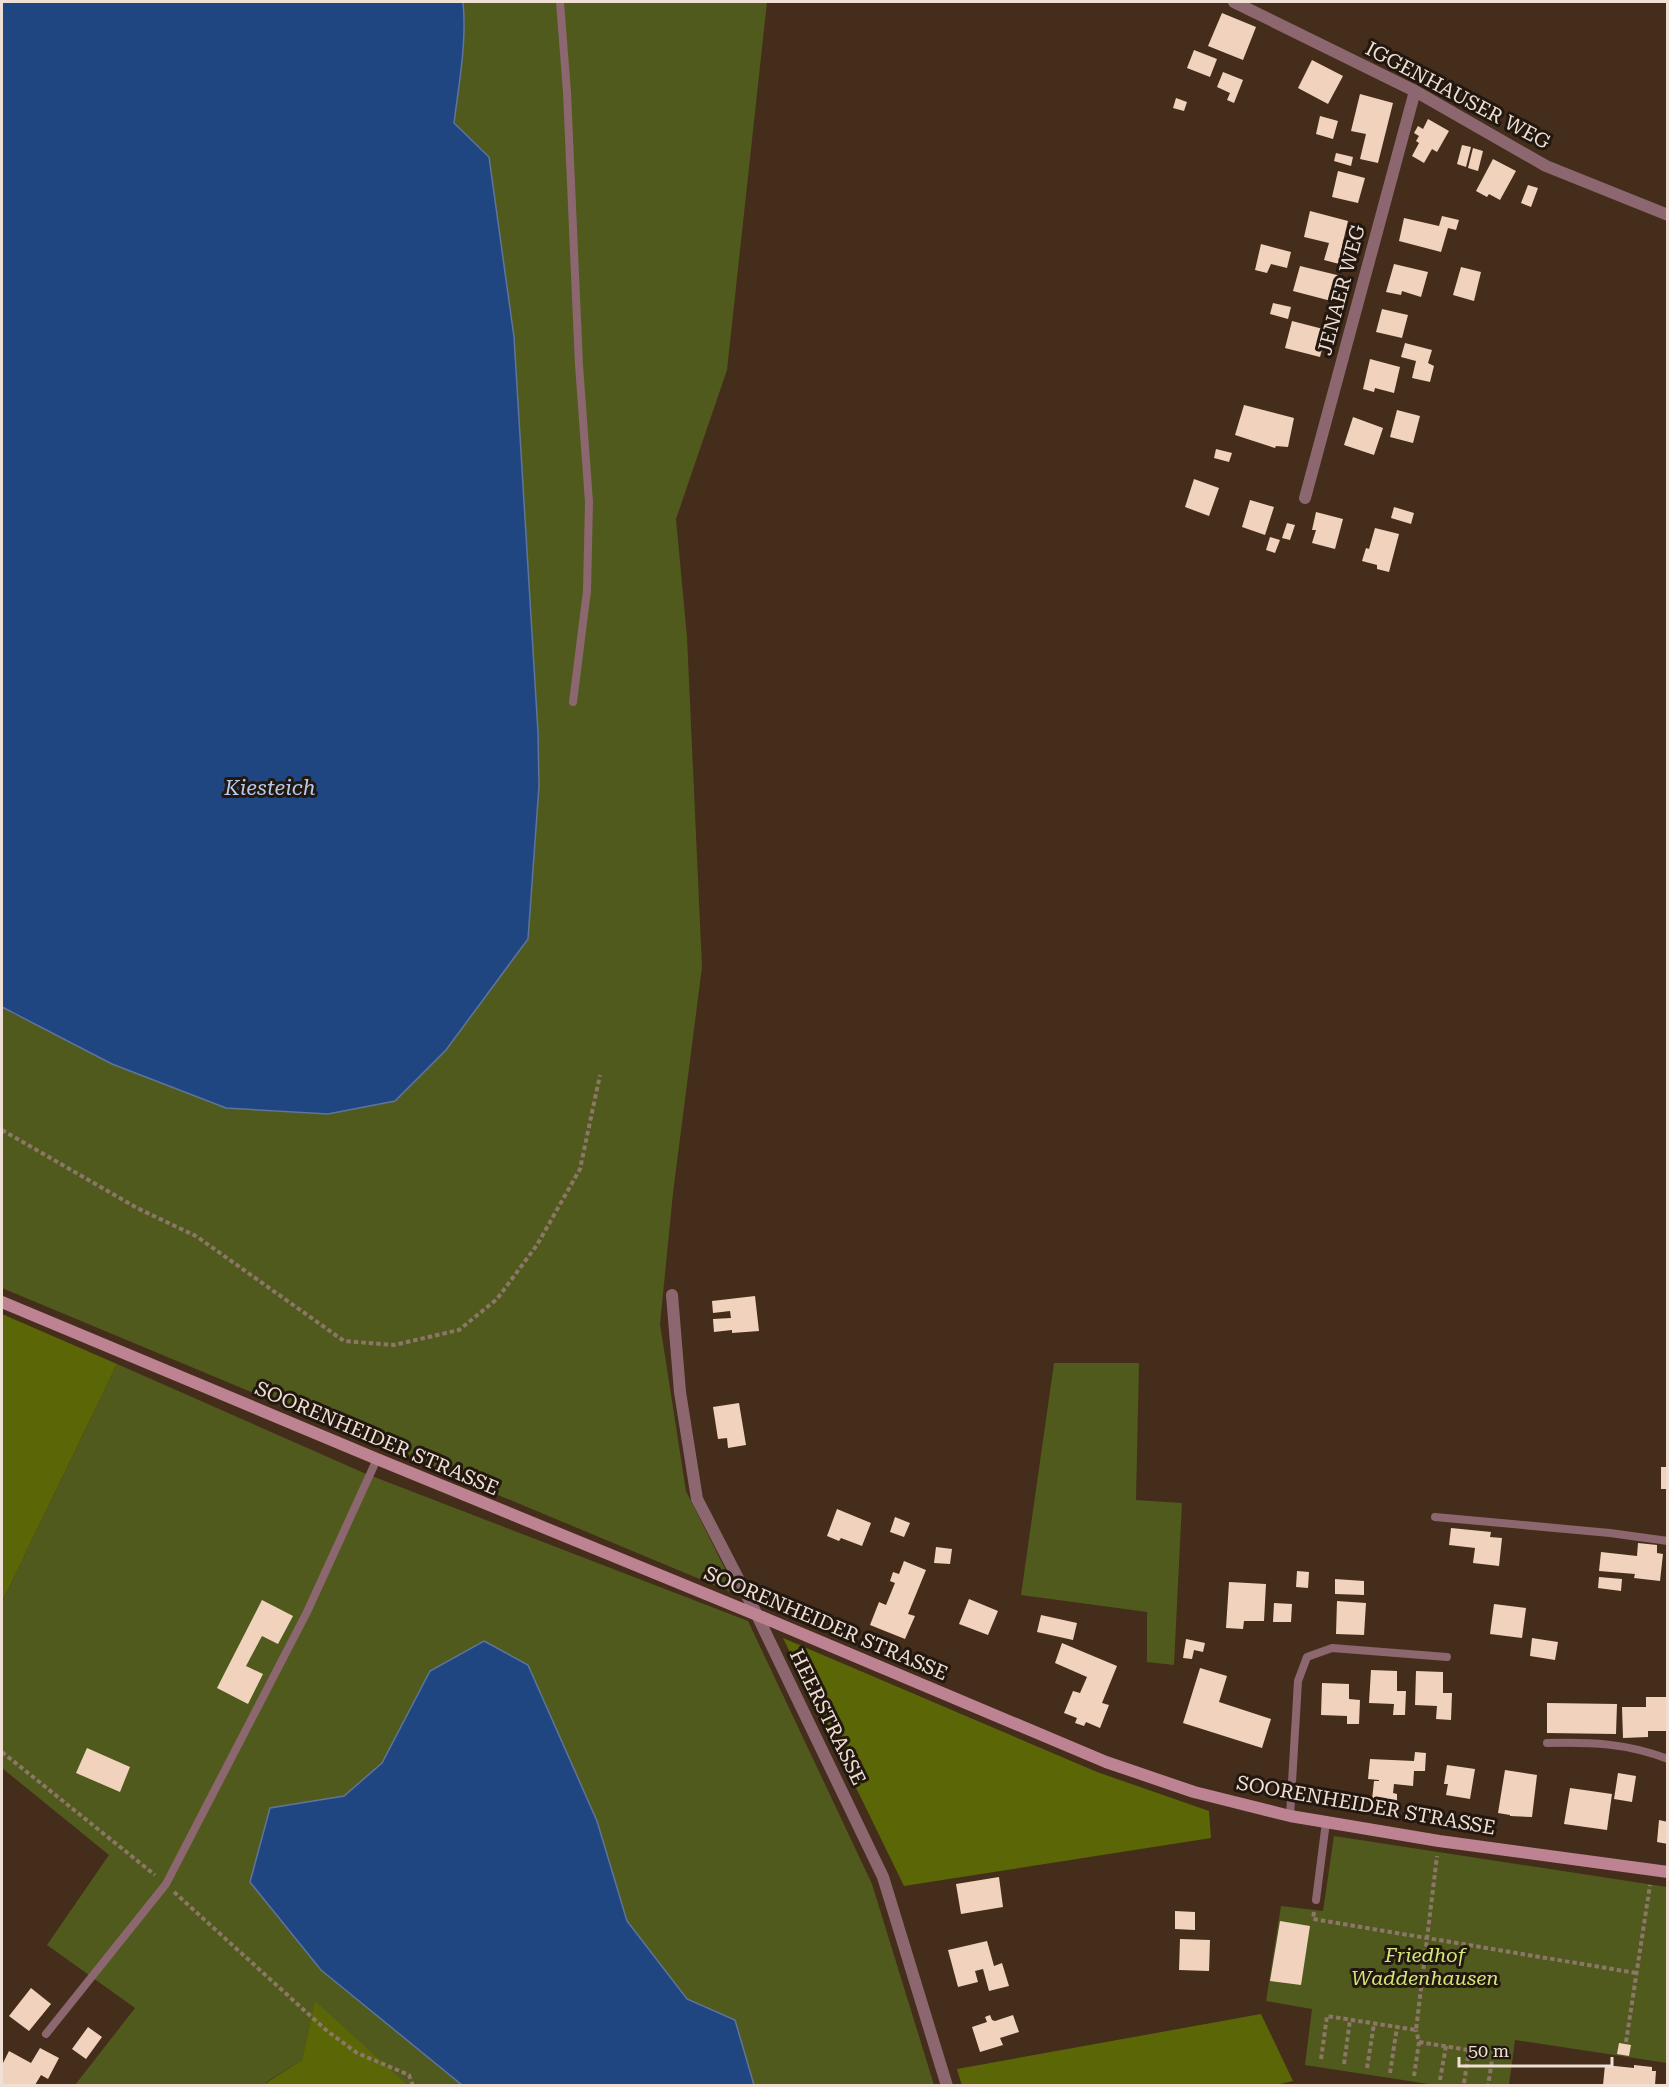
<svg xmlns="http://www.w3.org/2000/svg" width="1669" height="2087" font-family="'Roboto Serif',serif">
<rect width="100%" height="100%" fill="#452d1b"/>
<path fill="#505a1d" d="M463,2h304l-40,368 -51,149 11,118 15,330 -29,226 -13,131 26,167 52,104 -736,-307v-281l11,7 213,94 102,6 67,-13 51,-51 82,-111 11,-153 -1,-54 -24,-395 -25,-180 -35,-34c5,-40 13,-81 9,-121z
M1054,1363h85l-3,137 46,3 -8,162 -27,-3v-50l-126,-17z
M117,1364l247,109 384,148 124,263 62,201h-180l-19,-65 -48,-20 -60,-79 -30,-100 -167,-150 -48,92 -38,33 -74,12 192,277h-164l17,-83 -13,58 -37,23 -12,3 -178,-1 60,-77 -88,-63 62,-90 -107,-87v-166z
M1334,1836l333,51v176l-152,-23 -6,45h-74l-130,-20 7,-56 -46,-8 15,-95 42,5z"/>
<path fill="#5b6707" d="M2,1314l115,50 -115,238z
M783,1638l314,134 112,39 2,27 -307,48z
M315,2001l92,84h-154l13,-2 36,-23z
M1261,2014l32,67 -21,5h-310l-5,-17z"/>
<path fill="#204682" stroke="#5e749b" stroke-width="1.5" d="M2,2h461c4,40 -4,81 -9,121l35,34 25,180 24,395 1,54 -11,153 -82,111 -51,51 -67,13 -102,-6 -114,-44 -110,-57z
M484,1641l44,24 69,156 30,100 60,78 48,21 19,65h-292l-141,-115 -71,-88 20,-74 74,-12 38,-33 48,-92z"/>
<path fill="#f1d3bd" d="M1222,13l34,14 -13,33 -35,-14z
M1194,50l23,9 -7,18 -23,-9z
M1312,60l31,16 -15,28 -30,-16z
M1223,72l20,8 -9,23 -7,-3 3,-7 -13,-6z
M1360,94l33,9 -15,60 -18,-4 6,-25 -15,-3z
M1176,98l11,4 -3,9 -11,-3z
M1320,116l18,5 -5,18 -17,-5z
M1428,119l21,12 -12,21 -5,-3 -8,14 -12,-7 7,-13 -3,-2 3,-5 -5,-3 4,-7 5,3z
M1462,145l9,2 -5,20 -9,-3z
M1473,148l10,3 -5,20 -10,-3z
M1336,153l17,4 -2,9 -17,-5z
M1493,159l23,12 -16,29 -11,-6 -2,3 -11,-6z
M1338,171l27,7 -7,25 -26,-6z
M1528,185l10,3 -7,19 -10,-4z
M1310,211l38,10 -6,25 6,1 -5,18 -19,-5 5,-17 -25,-6z
M1442,216l17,4 -3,10 -8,-2 -7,24 -42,-11 5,-23 35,8z
M1261,244l30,8 -4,16 -16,-4 -4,9 -12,-3z
M1394,264l34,8 -7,25 -19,-6 -1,4 -15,-3z
M1300,266l41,10 -6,26 -42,-11z
M1461,267l20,5 -7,29 -21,-6z
M1273,303l18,4 -3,12 -18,-5z
M1382,309l26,6 -6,23 -26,-6z
M1292,321l35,9 -7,27 -35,-9z
M1405,343l27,7 -4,13 6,3 -4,16 -18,-4 4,-17 -15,-4z
M1370,359l30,8 -6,26 -19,-5 -1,4 -11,-3z
M1244,405l50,13 -6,29 -12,-1 -1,2 -40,-13z
M1397,410l23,6 -7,27 -23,-6z
M1353,417l30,11 -9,27 -30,-10z
M1216,449l16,4 -3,9 -15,-4z
M1194,479l25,9 -10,28 -24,-9z
M1250,500l24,7 -9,28 -23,-8z
M1394,507l20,6 -3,11 -20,-6z
M1316,512l27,7 -8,30 -23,-6 4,-13h-4z
M1287,523l8,2 -5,15 -8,-2z
M1375,528l24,6 -10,38 -12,-3v-4l-15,-4 4,-13 3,1z
M1270,537l10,3 -5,13 -9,-3z
M755,1296l4,35 -27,2v-3l-18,2 -1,-13 18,-1 -1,-7 -17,2 -1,-12z
M739,1403l7,42 -18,3 -1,-10 -9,1 -5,-32z
M1661,1467h7v22h-7z
M837,1509l34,14 -9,23 -21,-8 -2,3 -12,-5z
M895,1517l15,6 -6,14 -14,-5z
M1451,1528l40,4 -1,5 12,1 -3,28 -26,-3 2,-15 -26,-3z
M1638,1543l19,2v8l6,1 -3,27 -26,-3 1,-4 -36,-3 2,-19 36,4z
M936,1547l16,2 -2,15 -16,-1z
M904,1561l22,9 -18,44 7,2 -10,23 -35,-14 9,-23 7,3 9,-22 -5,-2 3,-9 6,2z
M1297,1571l12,1 -1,16 -12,-1z
M1599,1577l23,2 -1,12 -23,-3z
M1335,1579l29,2v14l-29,-1z
M1229,1582l37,2 -2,37h-20l-1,8 -17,-1z
M969,1599l29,12 -10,24 -29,-11z
M262,1600l31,16 -15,28 -16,-8 -16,30 17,8 -15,30 -31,-16z
M1337,1601l29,2 -2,32 -28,-1z
M1274,1603l18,1 -1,18h-18z
M1494,1604l32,4 -4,30 -32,-4z
M1041,1615l36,8 -4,17 -36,-8z
M1532,1638l26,4 -3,18 -25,-4z
M1186,1639l19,4 -2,9 -9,-2 -2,9 -9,-1z
M1062,1643l55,23 -15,37 7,2 -9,23 -14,-6 -2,4 -9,-3 2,-5 -13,-5 9,-22 7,2 7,-16 -32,-14z
M1200,1668l27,8 -8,26 52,17 -9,29 -79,-25z
M1371,1670l26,1v20h9l-1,24h-12l1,-11 -25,-1z
M1416,1671l27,1v21h9l-1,27 -15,-1 1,-13 -22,-1z
M1322,1683l27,1v15l11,1 -1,24h-12v-8l-26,-1z
M1646,1697h22v34h-20v6l-25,1 -1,-31h24z
M1547,1703l70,1 -1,30 -69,-1z
M87,1748l43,19 -10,25 -44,-19z
M1415,1752l11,1 -1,18h-11l-1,15 -19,-2 -1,9 4,1v8l-25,-2 2,-19h5v-1l-11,-1 2,-20 44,2z
M1447,1765l28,4 -5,30 -24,-4 2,-11h-4z
M1505,1770l32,5 -5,42 -22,-1v-1l-12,-2z
M1618,1773l18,3 -4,26 -18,-3z
M1570,1788l42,6 -5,36 -43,-6z
M1659,1820l9,2v22l-11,-2z
M999,1877l4,30 -42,7 -5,-30z
M1175,1911l20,1v18l-20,-1z
M1280,1921l30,5 -9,59 -31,-4z
M1180,1939l30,1 -1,31 -30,-1z
M987,1941l7,25 8,-3 7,23 -20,5 -6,-22 -8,2 3,11 -20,5 -10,-37z
M31,1988l20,16 -22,27 -20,-15z
M990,2015l2,5 3,1 18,-6 6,17 -19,6 3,7 -23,7 -8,-25 15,-5 -2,-5z
M88,2027l14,10 -16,22 -14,-10z
M1619,2043l12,2 -2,11 -12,-2z
M40,2048l19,10 -11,21 -7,-4 -6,10h-33v-20l7,-14 22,12z
M1605,2065l29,3v-3l18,2v4h4l-1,14h-52z"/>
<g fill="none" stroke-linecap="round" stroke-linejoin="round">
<path stroke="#8b7667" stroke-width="4" stroke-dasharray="4.5 3" stroke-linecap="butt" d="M2,1130l135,78 59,28 148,105 50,4 65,-15 38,-31 40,-54 43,-76 20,-94
M2,1752l153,123
M174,1892l152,138 31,23 52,22 4,11
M1314,1912l-1,7 323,54
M1419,2042l74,12 -5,32
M1626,2042l24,-157
M1321,2059l6,-43 89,14 21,-174
M1344,2064l6,-44
M1367,2068l7,-44
M1390,2073l7,-46
M1414,2076l5,-34 -3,-12
M1440,2080l6,-34
M1464,2083l5,-33"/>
<path stroke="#8c6770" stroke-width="8" d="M560,2l7,90 12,273 10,137 -2,89 -14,111
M1435,1517l175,16 58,8
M1547,1743c44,-1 79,0 121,16
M1290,1816l8,-135 9,-24 25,-9 115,9
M1316,1900l10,-78
M46,2034l120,-150 141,-272 70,-153"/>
<path stroke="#8c6770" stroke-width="12" d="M1234,2l181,89 131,75 122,49
M1305,498l110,-407
M672,1295l8,97 17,107 60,116 126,262 64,209"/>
<path stroke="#be8392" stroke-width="12" d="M2,1302l375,157 380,156 349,147 88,30 96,24 36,6 113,19 229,31"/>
</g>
<g text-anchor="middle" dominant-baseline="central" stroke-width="6" stroke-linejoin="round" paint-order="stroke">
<g font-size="20" fill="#efdfd4" stroke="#231810">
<text transform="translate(1458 95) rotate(28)">IGGENHAUSER WEG</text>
<text transform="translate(1341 290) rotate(-75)">JENAER WEG</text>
<text transform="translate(377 1438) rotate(23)">SOORENHEIDER STRASSE</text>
<text transform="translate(826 1623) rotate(23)">SOORENHEIDER STRASSE</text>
<text transform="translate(828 1717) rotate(64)">HEERSTRASSE</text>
<text transform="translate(1366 1805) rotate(10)">SOORENHEIDER STRASSE</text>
</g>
<g font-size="20" font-style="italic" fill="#d3e776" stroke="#231810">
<text x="1425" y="1955">Friedhof<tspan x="1425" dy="23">Waddenhausen</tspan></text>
</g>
<g font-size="21" font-style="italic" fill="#b4cbef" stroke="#231810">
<text x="270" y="788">Kiesteich</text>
</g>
</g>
<rect width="1669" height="2087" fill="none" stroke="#efdfd4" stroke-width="6"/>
<path d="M1459 2057v9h153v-9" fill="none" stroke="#efdfd4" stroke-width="3"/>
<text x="1468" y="2057" font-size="18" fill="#efdfd4" stroke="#231810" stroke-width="4.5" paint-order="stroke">50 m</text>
</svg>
